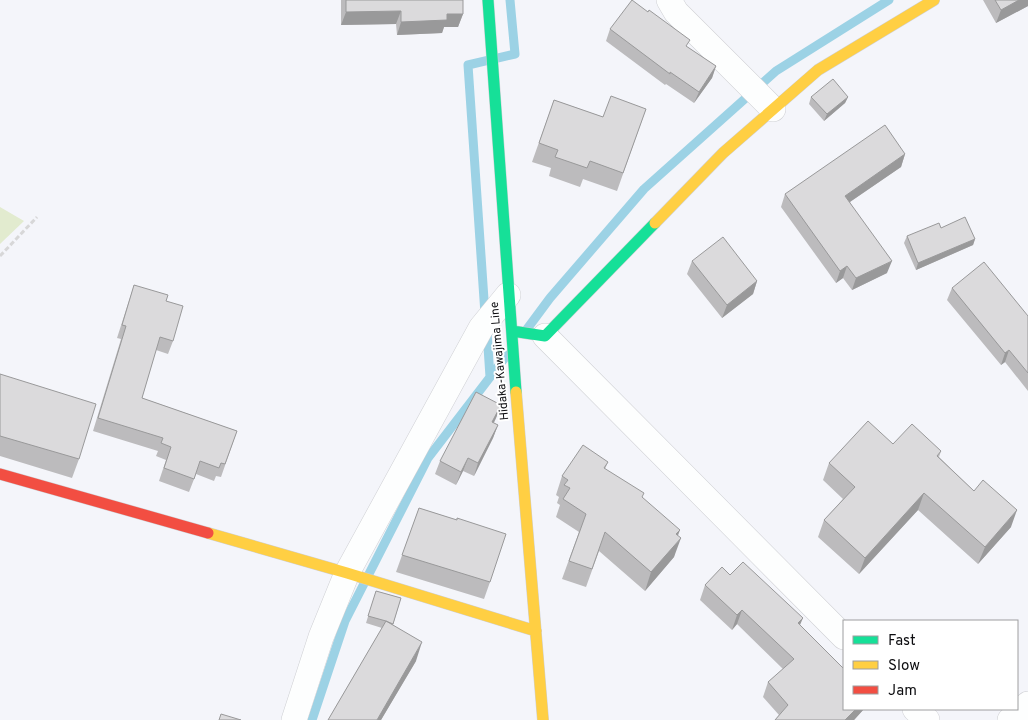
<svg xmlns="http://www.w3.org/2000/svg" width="1028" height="720" font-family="Overpass,sans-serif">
<rect width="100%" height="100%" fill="#f4f5fa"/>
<path fill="#e2ebcf" d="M0,207l24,14 -24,23z"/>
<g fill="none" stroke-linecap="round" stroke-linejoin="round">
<path stroke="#9cd2e5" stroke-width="9" d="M485,314l-17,-249 47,-11 -5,-54
M527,329l23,-31 94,-109 132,-118 113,-71
M487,332l3,45
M312,720l33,-99 83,-163 79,-103"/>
<defs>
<path id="street" d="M669,0l7,12 97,97
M545,336l299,301
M915,709l12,11
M294,720l27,-83 26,-64 134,-245 27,-33
M1010,720l18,-16"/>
<path id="fast" d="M488,0l28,392
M512,331l33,5 110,-113"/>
<path id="slow" d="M655,223l68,-70 95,-83 116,-70
M516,392l27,328
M208,533l139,40 189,58"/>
<path id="jam" d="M0,474l208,59"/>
</defs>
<use href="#street" stroke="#cfd0d4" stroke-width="26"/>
<use href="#fast" stroke="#cfd0d4" stroke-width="12"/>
<use href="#slow" stroke="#cfd0d4" stroke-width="12"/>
<use href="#jam" stroke="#cfd0d4" stroke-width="12"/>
<path stroke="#d7d7d8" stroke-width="3" stroke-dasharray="5 2.5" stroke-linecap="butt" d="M0,256l37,-39"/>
<use href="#street" stroke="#fdfefe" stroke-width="25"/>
<use href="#fast" stroke="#16e098" stroke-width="11"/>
<use href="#slow" stroke="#ffcf43" stroke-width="11"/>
<use href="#jam" stroke="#f24e42" stroke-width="11"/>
</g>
<path fill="#bcbbbd" d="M341,0h122v14l-5,13h-14l-2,6 -45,2 -1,-11 -55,1z
M983,0h45v6l-32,17z
M610,29l77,18 29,19 -4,12 -18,25 -28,-19 -1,1 -59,-44z
M811,97h37l-3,6 -21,18 -15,-17z
M554,100l49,17 43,-8 -29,82 -34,-12 -3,8 -31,-11 2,-8 -19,-6z
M905,154l-4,13 -51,35 37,71 -35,17 -9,-12 -7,5 -55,-76 4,-13z
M941,228l34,11 -2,6 -57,25 -12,-27 3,-7z
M692,261l65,20 -4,13 -31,24 -35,-44z
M134,285l32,16 7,40 -5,13 -12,-4 -14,48 95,33 -16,46 -5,-1 -2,5 -18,-7 -7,18 -30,-11 7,-21 -10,-4 2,-5 -65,-20 28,-92 -4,-1z
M952,288l76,28v75l-23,-29 -4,3 -54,-65z
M0,374l79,85 -7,19 -72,-22z
M501,405l-7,18 4,2 -5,13 -19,38 -11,-5 -7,14 -21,-11 5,-13z
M893,444l48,7 -2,6 72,70 -33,37 -60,-54 -59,64 -41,-37 6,-17 19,-21 -20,-19 6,-17z
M608,462l-3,7 37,28 36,38 -4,22 -29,34 -46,-40 -13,36 -24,-8 17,-47 -23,-15 4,-12 -3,-2 2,-6 -3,-2 6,-19z
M419,508l38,12 33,62 -6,17 -88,-27z
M730,575l70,50 64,84 -10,11h-79l4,-5 -16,-18 5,-15 15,-13 -46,-45 -5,6 -32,-30 5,-15z
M376,591l25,7 -8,27 23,36 -35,59h-53l54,-92 -16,-5z"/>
<path fill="#99999a" d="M1019,0h9v6l-32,17 5,-13z
M401,11l-5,13 -55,1 5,-13z
M447,14h16l-5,13h-14l-2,6 -45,2 4,-13z
M716,66l-4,12 -18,25 5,-11z
M848,97l-3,6 -21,18 3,-7z
M905,154l-4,13 -60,41 4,-12z
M975,239l-2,6 -57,25 2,-7z
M892,261l-5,12 -35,17 4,-12z
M847,266l-4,12 -7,5 4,-12z
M757,281l-4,13 -31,24 5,-13z
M1009,350l-4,12 -4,3 4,-12z
M501,405l-5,13 -9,17 5,-13z
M498,425l-5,13 -19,38 4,-13z
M468,458l-5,13 -7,14 5,-13z
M924,493l-6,17 -59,64 6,-16z
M1017,510l-6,17 -33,37 7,-17z
M680,530l-6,16 7,-8 -7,19 -29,34 6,-19 25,-38z
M742,610l-5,14 -5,6 5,-15z
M803,618l-6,14 1,-9z
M422,642l-6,19 -35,59h-4z
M856,709h8l-10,11h-9z"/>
<path fill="#dbdadc" stroke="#99999a" d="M346,0h117v14h-16v6l-46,2v-11l-55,1z
M632,0l16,12 1,-2 41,30 -4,6 30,20 -17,26 -29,-20v2l-60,-45z
M995,0h24l-18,10z
M833,79l15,18 -21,17 -16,-17z
M611,96l35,13 -23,64 -33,-12 -3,7 -32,-11 3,-7 -19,-7 15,-43 49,17z
M885,125l20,29 -60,42 47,65 -36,17 -9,-12 -7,5 -55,-77z
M965,217l10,22 -57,24 -11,-27 32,-13 2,5z
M723,237l34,44 -30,24 -35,-44z
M984,262l44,54v57l-19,-23 -4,3 -53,-65z
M134,285l34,10 -2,6 17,5 -10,35 -13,-4 -18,61 95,33 -12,33 -4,-1 -2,5 -19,-7 -6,18 -30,-11 7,-21 -10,-4 2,-5 -65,-20 28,-92 -4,-1z
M0,374l96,30 -17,55 -79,-23z
M476,392l25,13 -9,17 6,3 -20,38 -10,-5 -7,14 -21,-11z
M868,421l25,23 19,-20 29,27 -4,5 37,35 9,-11 34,30 -32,37 -61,-54 -59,65 -41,-38 31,-33 -26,-24z
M583,445l25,17 -4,6 40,25 -2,4 38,33 -4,4 5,4 -30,34 -46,-40 -13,37 -23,-8 17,-47 -23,-15 7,-11 -6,-3 4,-5 -6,-4z
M419,508l38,12v-2l49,16 -16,48 -88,-27z
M743,562l60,56 -5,5 46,46v40h12l-11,11h-70l13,-15 -20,-23 26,-23 -52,-49 -5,5 -32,-30 17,-18 8,8z
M376,591l25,7 -8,26 -7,-3 -18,-5z
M386,621l36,21 -45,78h-49z
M221,714l20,6h-22z"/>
<g text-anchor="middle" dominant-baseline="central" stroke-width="4" stroke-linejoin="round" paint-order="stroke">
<g font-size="12" fill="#0d0d10" stroke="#fff">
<text transform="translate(500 361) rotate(-95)">Hidaka-Kawajima Line</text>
</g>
</g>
<rect x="843" y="620" width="175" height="90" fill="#ffffff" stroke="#9e9e9f"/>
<rect x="853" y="636" width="25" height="8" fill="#16e098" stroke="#9e9e9f"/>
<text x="888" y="645" font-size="15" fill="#0d0d10">Fast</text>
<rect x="853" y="661" width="25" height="8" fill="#ffcf43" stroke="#9e9e9f"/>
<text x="888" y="670" font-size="15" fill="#0d0d10">Slow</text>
<rect x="853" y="686" width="25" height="8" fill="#f24e42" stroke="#9e9e9f"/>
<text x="888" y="695" font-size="15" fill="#0d0d10">Jam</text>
</svg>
